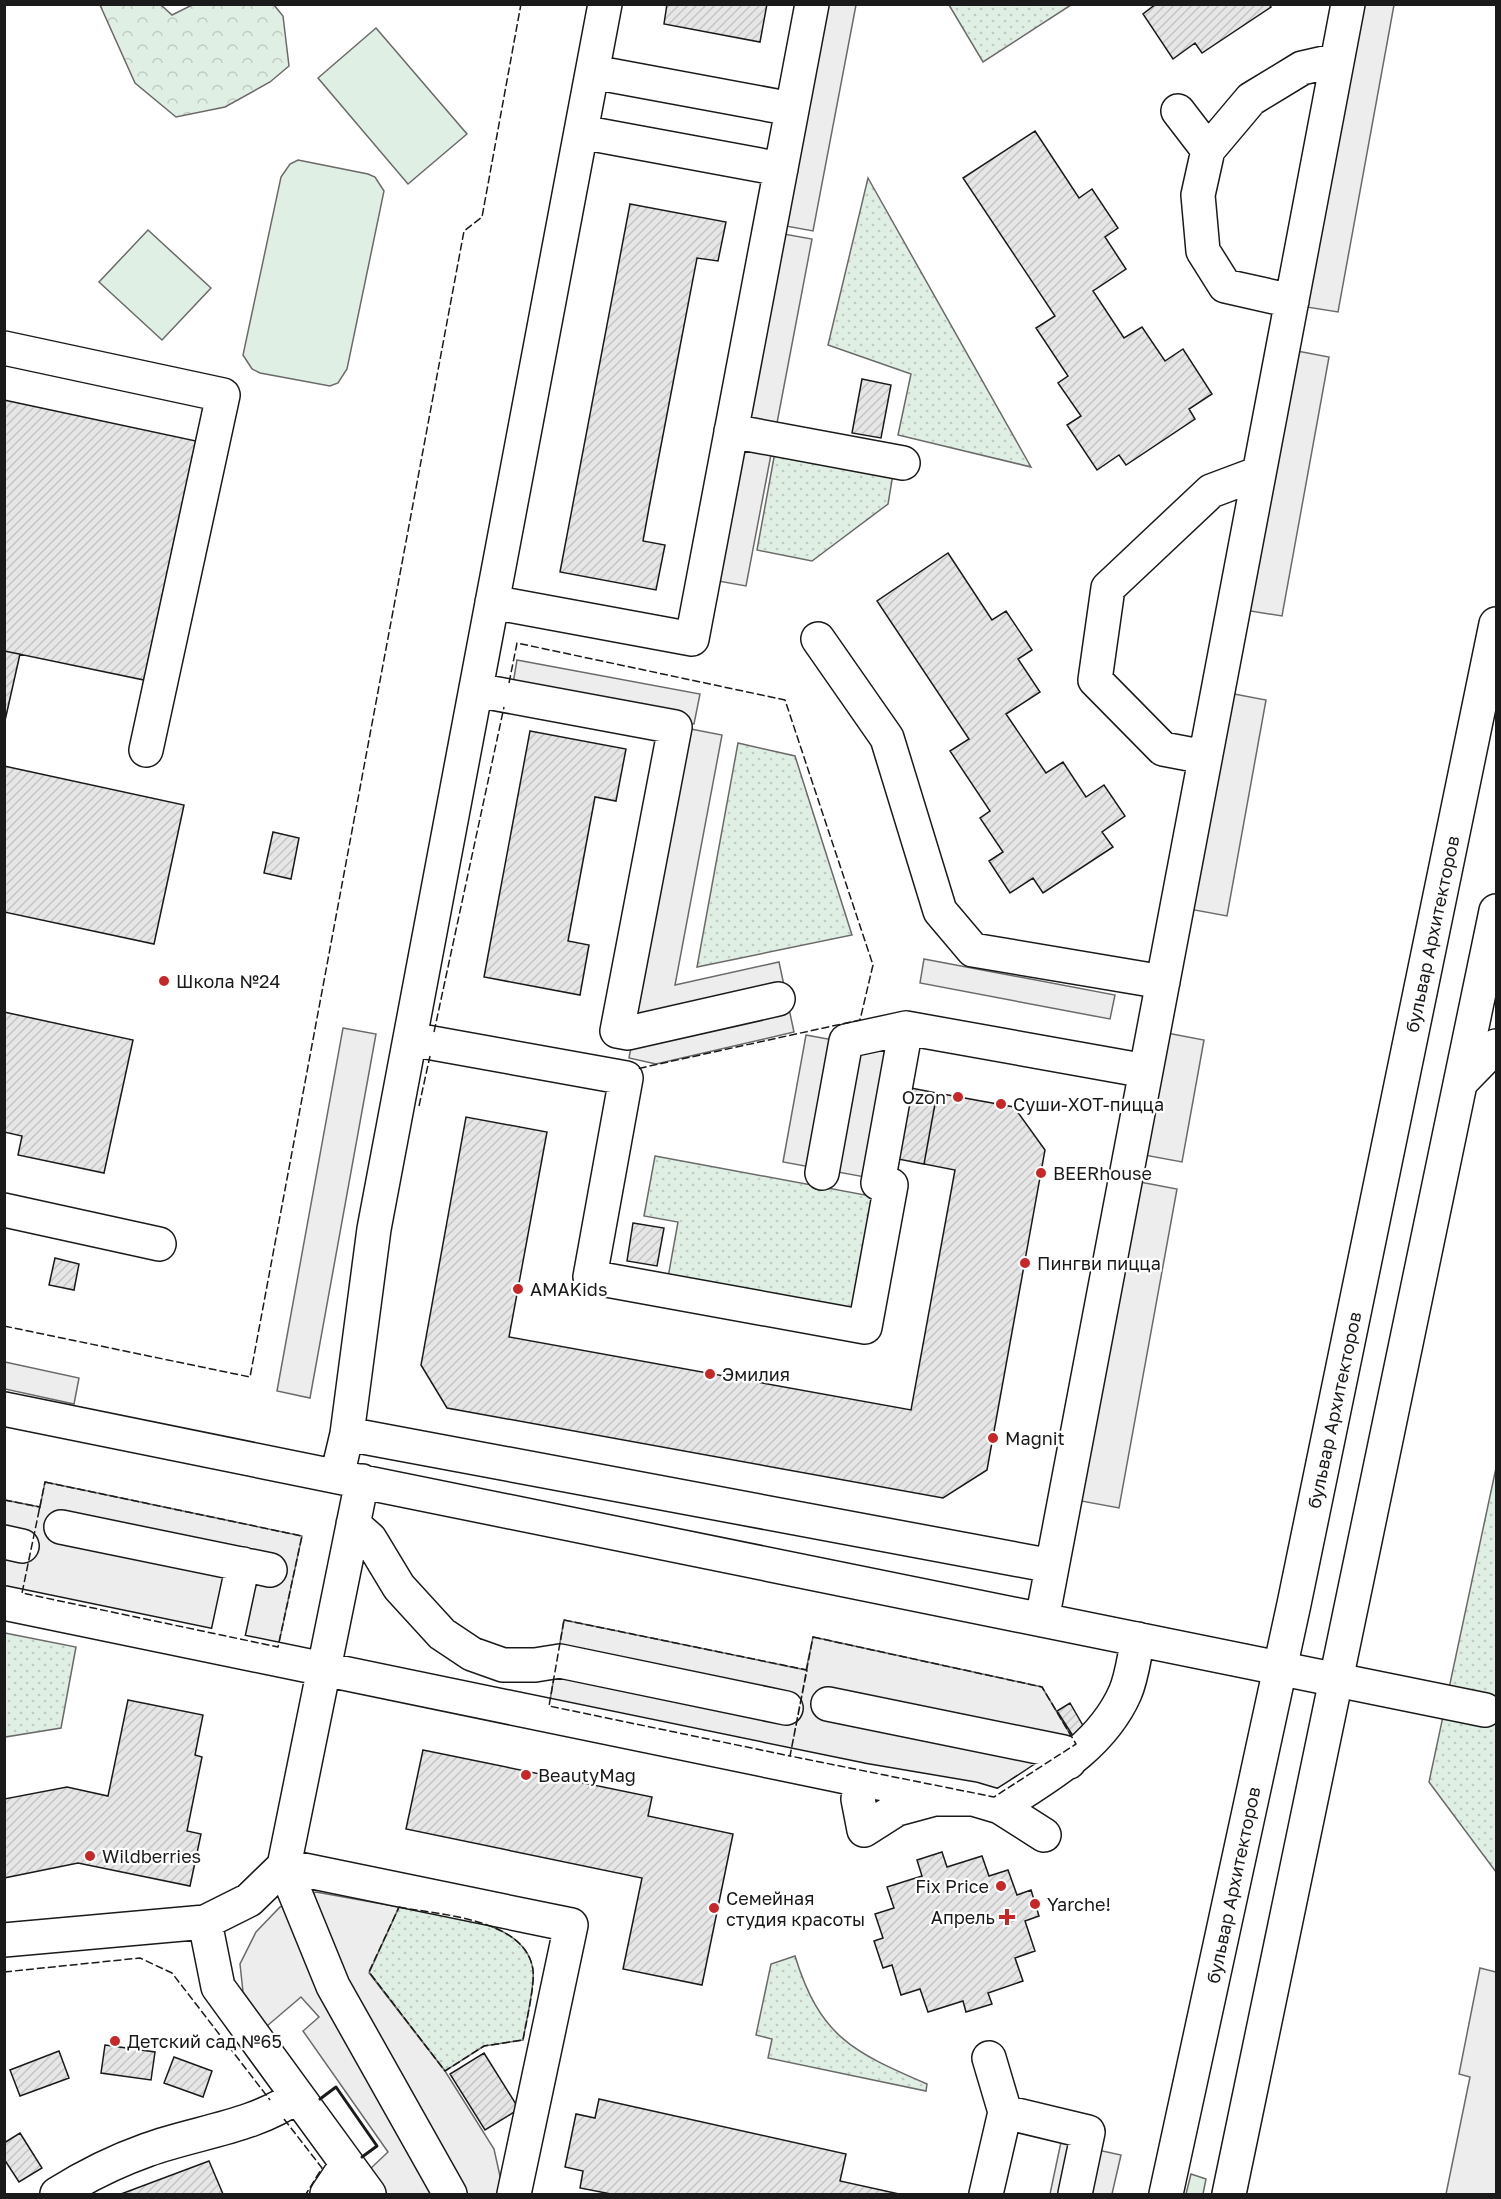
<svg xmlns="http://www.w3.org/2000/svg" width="1501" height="2199" font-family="'Golos Text',sans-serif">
<defs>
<pattern id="forest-crowns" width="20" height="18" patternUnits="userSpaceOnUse" patternTransform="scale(1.5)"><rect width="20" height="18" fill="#e0efe3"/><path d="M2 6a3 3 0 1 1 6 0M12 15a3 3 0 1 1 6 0" fill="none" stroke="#c0ccc2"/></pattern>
<pattern id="park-dots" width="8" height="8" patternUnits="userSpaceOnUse" patternTransform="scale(1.5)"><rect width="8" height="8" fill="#e0efe3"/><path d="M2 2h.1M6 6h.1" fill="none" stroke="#c0ccc2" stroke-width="1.8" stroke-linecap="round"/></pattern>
<pattern id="building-hatch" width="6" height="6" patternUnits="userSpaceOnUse" patternTransform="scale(1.5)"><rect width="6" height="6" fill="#e6e6e6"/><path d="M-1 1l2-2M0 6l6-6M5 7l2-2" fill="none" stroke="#c5c5c5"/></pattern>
</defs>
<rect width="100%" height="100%" fill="#fff"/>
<path fill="#e0efe3" stroke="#6a6a6a" stroke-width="1.5" d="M376,28l91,106 -59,50 -90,-106z
M298,160l70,14 7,3 9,14 -37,178 -9,14 -8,3 -70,-13 -8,-4 -9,-14 38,-178 9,-13z
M148,230l63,58 -49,52 -63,-58z
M1191,2174l15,5 -3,15h-17z"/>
<path fill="url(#forest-crowns)" stroke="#6a6a6a" stroke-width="1.5" d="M100,5h61l11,10 20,-10h82l9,11 6,50 -19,16 -45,25 -49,10 -41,-34z"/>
<path fill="url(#park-dots)" stroke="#6a6a6a" stroke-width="1.5" d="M949,5h122l-88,57z
M868,178l163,289 -133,-32 13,-61 -83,-29z
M775,452l118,22 -5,30 -76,57 -55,-11z
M738,743l57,13 57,179 -155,32z
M655,1156l221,41 -21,120 -188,-34 11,-61 -34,-6z
M1496,1468v404l-67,-90z
M5,1633l71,14 -15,81 -56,9z
M399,1907c40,8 127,11 134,63 2,16 -7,52 -10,70l-39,6 -39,25 -76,-99z
M795,1956c25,81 58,96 132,128l-1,7 -158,-33 4,-19 -16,-4 15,-71z"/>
<path fill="#ededed" stroke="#6a6a6a" stroke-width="1.5" d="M810,5h46l-43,226 -44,-8z
M1355,5h39l-56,307 -38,-6z
M767,231l45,8 -66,347 -45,-8z
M1292,350l37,7 -47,259 -38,-6z
M517,660l183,34 -6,30 -182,-34z
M1229,693l37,7 -39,216 -38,-7z
M691,729l31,6 -47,250 104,-23 15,70 -138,32 -27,-6z
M924,959l191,36 -5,24 -190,-36z
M343,1028l33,6 -66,364 -33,-7z
M1167,1033l37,7 -22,122 -38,-7z
M806,1035l98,18 -23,127 -98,-18z
M1140,1182l37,7 -58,319 -38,-7z
M5,1362l74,16 -5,26 -69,-15z
M45,1482l257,54 -24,111 -273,-57v-90l35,7z
M564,1620l242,50 7,-33 229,50 34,57 -82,53 -445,-91z
M316,1892l83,15 -30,66 76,98 49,78 6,27 -1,18h-112l-18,-24 19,-18 -85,-121 16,-14 -18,-20 -34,29 -24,-34 -3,-28 16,-32 24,-25z
M1480,1968l16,4v222h-50l24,-117 -11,-3z
M1061,2142l60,13 -9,39h-62z"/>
<path fill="url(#building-hatch)" stroke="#1a1a1a" stroke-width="1.5" d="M667,4h100l-7,38 -96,-18z
M1269,4l2,3 -69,46 -7,-10 -22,16 -30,-45 13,-10z
M1035,131l44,67 13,-9 26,39 -13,9 21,32 -33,22 31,47 18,-11 23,34 18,-12 29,45 -23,15 6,10 -69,46 -7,-10 -22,15 -30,-45 14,-9 -23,-33 10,-7 -32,-48 19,-12 -92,-138z
M630,204l96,18 -8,39 -21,-3 -48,250 -6,33 22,4 -9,45 -96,-18z
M862,379l29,6 -10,53 -29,-5z
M4,400l192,41 -52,239 -140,-29z
M948,553l44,67 14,-9 26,39 -14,9 22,33 -34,22 40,59 17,-11 23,35 18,-12 21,31 -23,16 11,15 -70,46 -10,-15 -23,15 -21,-32 14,-9 -23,-34 10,-7 -40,-60 19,-12 -92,-138z
M4,651l16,3 -16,71z
M530,731l96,18 -10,52 -21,-4 -27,144 21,4 -9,50 -96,-18z
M4,766l180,39 -30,139 -150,-32z
M273,832l26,6 -8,41 -27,-6z
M4,1012l129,28 -29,133 -86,-18 4,-19 -18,-4z
M911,1088l26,5 -13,71 -26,-5z
M937,1093l77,14 31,43 -58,320 -44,28 -496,-90 -26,-43 45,-248 81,15 -38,205 402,73 44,-240 -31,-6z
M633,1223l31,5 -7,38 -30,-5z
M55,1258l24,6 -5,26 -25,-5z
M128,1700l75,15 -8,40 7,2 -15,74 14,3 -11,52 -112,-23 -74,15v-79l63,-12 41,9z
M1070,1703l15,26 -12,7 -16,-25z
M423,1750l229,47 -4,19 85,18 -31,151 -79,-16 19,-91 -236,-49z
M942,1852l5,15 35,-11 7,20 19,-6 9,25 14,-5 8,26 -14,5 10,30 -20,7 8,23 -35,12 4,11 -26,8 -3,-11 -35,11 -8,-23 -19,6 -9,-30 -9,3 -9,-27 9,-3 -8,-24 19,-6 -7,-21 35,-11 -5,-16z
M105,2045l50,7 -4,28 -50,-7z
M59,2051l10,27 -49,18 -10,-26z
M484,2053l35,56 -34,21 -35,-56z
M174,2057l38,14 -9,26 -39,-14z
M599,2099l247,55 -6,27 59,13h-288l-31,-6 3,-17 -18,-4 11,-53 19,4z
M20,2133l22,35 -23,14 -15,-23v-16z
M209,2161l14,33h-102z"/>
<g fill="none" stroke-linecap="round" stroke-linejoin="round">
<path stroke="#ddd" stroke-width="33" stroke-dasharray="33 16" stroke-linecap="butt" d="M4,719h2"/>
<defs>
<path id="minor" d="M593,72l199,37
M1178,111l30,39
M581,132l200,37
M1292,301l-67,-15 -22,-35 -5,-56 10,-45 43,-51 51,-31 35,-8
M4,348l219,47 -77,355
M731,431l172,32
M492,602l200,37 120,-635
M818,639l69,99 53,173 33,39 190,32
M476,690l199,37 -58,304 11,2 150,-34
M1205,757l-42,-8 -68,-69 13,-92 103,-97 48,-18
M410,1039l216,39 -36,199 275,50 26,-142 -13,-2 28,-155 240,43
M1461,1082l35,-36
M822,1173l24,-132 60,-13
M4,1210l155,34
M4,1409l1481,301
M347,1434l705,132
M337,1476l10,-42 27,-205 231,-1225
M353,1524l17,15 29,48 43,47 30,20 31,11h32l25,-4 226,47
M61,1527l209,43
M4,1542l18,4
M4,1603l857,177 112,19
M1042,1620l306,-1616
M225,1648l18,-84
M828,1704l235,48 6,10
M861,1780l-3,19 6,31 33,-21 37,-10h39l27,8 44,28
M1000,1807c48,-31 101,-60 125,-114 7,-16 9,-36 13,-54
M284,1866l287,59 -57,269
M284,1866l49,120 117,208
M205,1922l13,65 151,207
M4,1940l201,-18 44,-22 35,-34 78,-385
M989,2058l16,54
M57,2194c27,-17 59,-33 90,-44 49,-18 108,-23 150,-54
M327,2194l20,-30
M986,2194l19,-82 83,20 -13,62"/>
<path id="major" d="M1166,2194l128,-590 202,-980
M1229,2194l267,-1283"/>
</defs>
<use href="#minor" stroke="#1a1a1a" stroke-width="36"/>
<use href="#major" stroke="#1a1a1a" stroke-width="36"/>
<use href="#minor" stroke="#fff" stroke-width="33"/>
<use href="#major" stroke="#fff" stroke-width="33"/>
<path stroke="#1a1a1a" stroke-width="1.5" stroke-dasharray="8 3" stroke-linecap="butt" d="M509,683l8,-40 268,57 88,265 -13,55 -224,49
M434,1032l70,-325
M419,1106l11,-50
M4,1326l246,51 214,-1146 18,-14 39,-213
M45,1482l257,54 -24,111 -256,-54z
M4,1500l36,7 -1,3
M564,1620l243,50 -17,86 -241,-50z
M813,1637l229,50 34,57 -82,53 -204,-41z
M399,1907c40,8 127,11 134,63 2,16 -7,52 -10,70l-39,6 -39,25 -76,-99z
M4,1972l136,-14 32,15 98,127
M284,2119l38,49 -16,26"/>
<path stroke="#1a1a1a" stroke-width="3" d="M320,2099l16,-12 41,59 -15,11"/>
</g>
<g fill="#c62828" stroke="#fff" stroke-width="2">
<circle cx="164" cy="981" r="6"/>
<circle cx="958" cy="1097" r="6"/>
<circle cx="1001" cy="1104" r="6"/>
<circle cx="1041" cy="1173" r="6"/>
<circle cx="1025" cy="1263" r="6"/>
<circle cx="518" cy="1289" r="6"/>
<circle cx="710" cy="1374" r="6"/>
<circle cx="993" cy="1438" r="6"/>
<circle cx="526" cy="1775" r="6"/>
<circle cx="90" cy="1856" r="6"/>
<circle cx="1001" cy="1886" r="6"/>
<circle cx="1035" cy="1904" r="6"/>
<circle cx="714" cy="1908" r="6"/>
<path d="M1004 1908h6v6h6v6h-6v6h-6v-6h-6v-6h6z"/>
<circle cx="115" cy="2041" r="6"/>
</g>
<g text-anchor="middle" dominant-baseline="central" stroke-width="4.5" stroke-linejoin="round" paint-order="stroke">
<g font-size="18" fill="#1a1a1a" stroke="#fff">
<text transform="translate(1432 934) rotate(-78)">бульвар Архитекторов</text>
<text transform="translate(1334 1410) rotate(-78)">бульвар Архитекторов</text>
<text transform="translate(1233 1885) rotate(-78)">бульвар Архитекторов</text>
</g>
<g font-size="18" fill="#1a1a1a" stroke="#fff" text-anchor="start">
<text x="176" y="981">Школа №24</text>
<text x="946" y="1097" text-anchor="end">Ozon</text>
<text x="1013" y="1104">Суши-ХОТ-пицца</text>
<text x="1053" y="1173">BEERhouse</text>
<text x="1037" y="1263">Пингви пицца</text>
<text x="530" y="1289">AMAKids</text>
<text x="722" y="1374">Эмилия</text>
<text x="1005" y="1438">Magnit</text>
<text x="538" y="1775">BeautyMag</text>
<text x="102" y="1856">Wildberries</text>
<text x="989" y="1886" text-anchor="end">Fix Price</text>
<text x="726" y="1898">Семейная<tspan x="726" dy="21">студия красоты</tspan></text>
<text x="1047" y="1904">Yarche!</text>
<text x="995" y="1917" text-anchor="end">Апрель</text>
<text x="127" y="2041">Детский сад №65</text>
</g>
</g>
<rect width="1501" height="2199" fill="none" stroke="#1a1a1a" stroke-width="12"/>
</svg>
